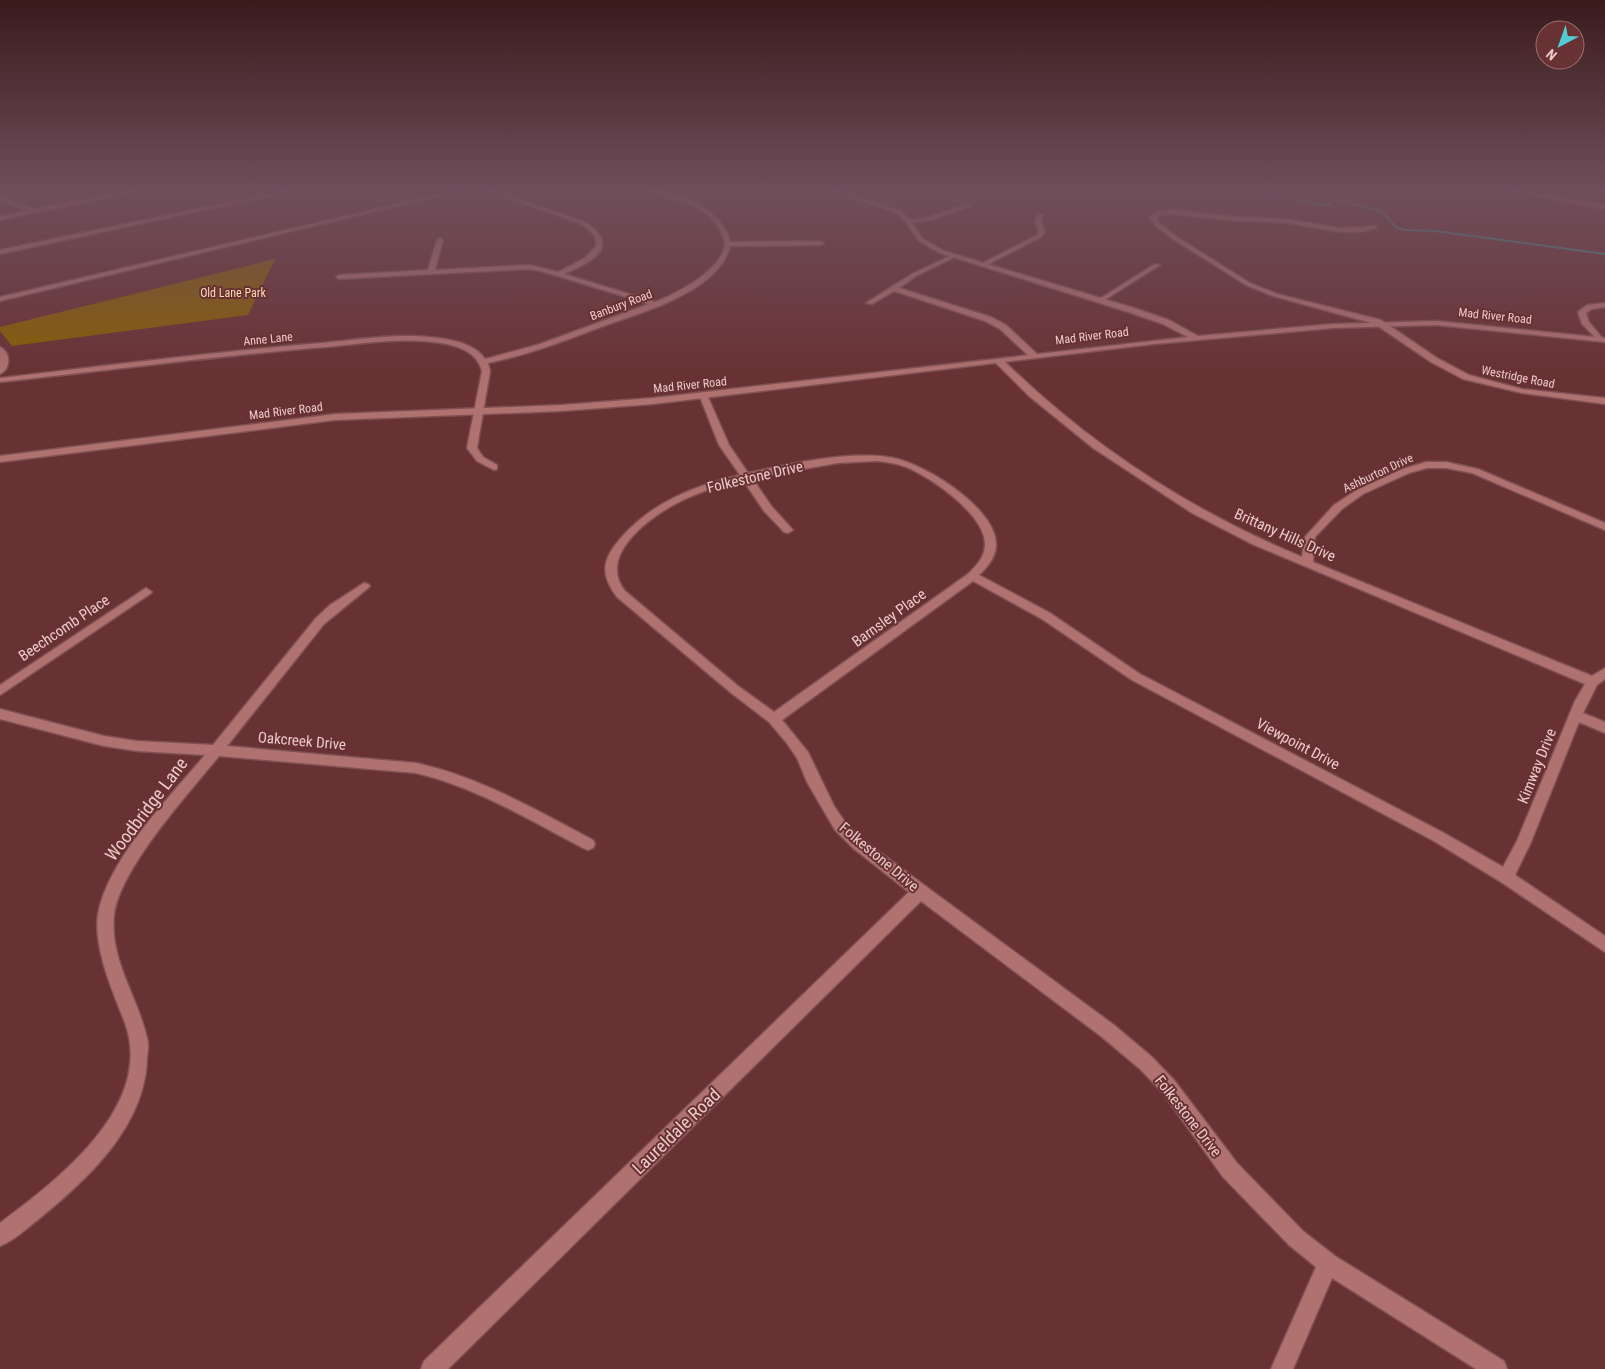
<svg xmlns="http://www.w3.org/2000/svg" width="1605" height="1369" font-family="'Roboto Condensed',sans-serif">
<rect width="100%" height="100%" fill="#683133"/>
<path fill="#875e03" d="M275,259l-27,56 -236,31 -12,-15v-4z"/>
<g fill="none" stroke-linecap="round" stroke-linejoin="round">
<path stroke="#378c90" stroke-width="2" d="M1230,188l19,5 83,13 -7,-6 4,-2 52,13 15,16 9,3 30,1 170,23
M1573,188l32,3"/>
<defs>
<path id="minor" d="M145,188h9l-154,32v-4l27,-5 -27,-11v-4l34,13z
M298,188h9l-307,66v-4z
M465,188h8l-473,113v-4z
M479,188h7l99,34c38,25 6,40 -21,52l91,28c22,-9 71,-33 70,-61 -1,-3 -4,-8 -5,-11 -6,-12 -16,-19 -28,-25 -13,-6 -42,-10 -50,-17 30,0 82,21 88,54l91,-1 3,2 -3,2 -91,1c-3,12 -9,20 -18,29 -28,26 -75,39 -111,52 -37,14 -74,28 -113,36l2,8 -13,77 6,9 14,8v4l-3,1 -17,-9 -10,-13 15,-77c-5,-19 -23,-25 -41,-28 -42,-7 -86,2 -128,5 -105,9 -209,23 -313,34v-4c103,-12 206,-25 310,-34 42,-3 86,-12 128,-6 17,2 38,7 47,21l55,-15 109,-40 -108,-33 -12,-2 -190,10 -3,-2 3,-2 89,-5 9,-30 3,-2 3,2 -8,30 94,-5 29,7 27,-14 11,-12c1,-12 -6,-15 -15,-22z
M1494,188h10l101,17v4z
M968,204l5,1 -41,15 -24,3 -3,-2 24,-4z
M1173,210l54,6 60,3 52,9 37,-2v2l-15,4h-22l-52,-9 -60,-3 -54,-6 -12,1 -5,3 4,6 17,13 73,46 27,11 104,26 56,38 32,17 53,14 83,9v6l-83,-11 -59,-14 -32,-17 -56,-38 -102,-28 -27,-11 -73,-46 -17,-13 -6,-8 7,-6z
M1038,214l5,1 -2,6 4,11 -4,5 -56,29h-4v-2l56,-29 2,-3 -4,-11z
M952,255l5,1 -41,20 -17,12 92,29 15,8 31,29v4h-6l-31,-29 -15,-8 -91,-30 -22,13 -6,-1 46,-29z
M1155,264l5,1 -57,36 -5,-1z
M1605,303v4l-13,2 -6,4 3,9 14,17 -4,2 -17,-17 -4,-12 9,-7z
M0,347c11,5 11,22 0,27z
M996,359h6c86,85 189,152 300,198l3,-20 29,-32 23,-15 46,-21 23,-7h20l32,7 127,54v7l-133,-57 -26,-5h-19l-18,5 -46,21 -21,15 -27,28 -2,25 279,114 13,-8v11l-8,6 -14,28 22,9v11l-26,-11 -48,120 -16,33 90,61v16l-104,-70 -67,-41 -302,-161 -90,-61 -69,-38 -191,139 26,32 26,54 11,16 18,18 251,185 38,32 22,23 63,83 66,68 32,25 169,105 3,8h-31l-144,-91 -39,91h-22l45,-102 -27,-22 -66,-68 -61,-85 -22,-23 -38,-32 -181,-136 -473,468h-27l3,-8 485,-469 -56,-44 -18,-18 -28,-48 -10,-24 -11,-16 -17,-20 -39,-30 -113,-95c-17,-23 -15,-37 3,-58 32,-37 74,-53 120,-64l-21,-30 -19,-48 1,-2 7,2 21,48 19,28c40,-9 99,-22 140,-16 33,4 106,49 108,86 1,12 -8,24 -17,32l71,38 90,61 304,159 59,34 14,-26 58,-140 10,-17 -333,-140 -60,-31 -99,-65 -64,-52 -33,-33zM876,461c10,1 20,2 30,6 25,10 80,48 79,78 0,12 -9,21 -17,29l-194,138 -36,-26 -113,-95c-29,-36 27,-76 56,-90 20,-10 41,-16 62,-21l21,31 20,21 4,1 5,-3 -21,-23 -20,-29 86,-15z
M364,583l4,1 2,2 -2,2 -44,36 -97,122 189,17c64,14 120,47 177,77l2,4 -2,4 -5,2 -5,-2c-54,-28 -107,-61 -167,-75l-197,-17c-30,37 -99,112 -105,159 -5,44 24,82 33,123 2,6 1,13 0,19 -1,68 -58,121 -107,161 -13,10 -25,22 -40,28v-23c58,-43 155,-117 125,-200 -12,-31 -32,-76 -27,-109 10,-55 72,-117 107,-159l-68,-4 -33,-5 -104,-27v-10l104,27 33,5 76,4 103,-127 14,-13z
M146,588l6,4 -2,2 -150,101v-10z"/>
<path id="tertiary" d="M822,188h7l72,23 9,9 13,19 21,12 190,57 35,12 29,16 135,-12 103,-3 169,17v4l-169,-17 -103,3 -179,16 -501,60 -91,7 -227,9 -335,42v-6l335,-42 227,-9 91,-7 535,-61 -25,-13 -35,-12 -188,-59 -21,-12 -13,-19 -9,-9z"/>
</defs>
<use href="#minor" stroke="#7f5052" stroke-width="3"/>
<use href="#tertiary" stroke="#7f5052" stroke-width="3"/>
<use href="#minor" fill="#b07171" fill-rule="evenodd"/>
<use href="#tertiary" fill="#b07171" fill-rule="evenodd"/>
</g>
<linearGradient id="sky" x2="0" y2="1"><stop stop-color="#391b1c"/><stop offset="0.5" stop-color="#6f4e5b"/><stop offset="1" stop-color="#6f4e5b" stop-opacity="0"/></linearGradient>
<rect width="1605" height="379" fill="url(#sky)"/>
<g text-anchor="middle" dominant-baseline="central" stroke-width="4" stroke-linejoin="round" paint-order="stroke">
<g font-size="12" fill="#f9ddb0" stroke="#683133">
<text x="233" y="293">Old Lane Park</text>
</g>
<g font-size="12" fill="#edcac9" stroke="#683133">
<text transform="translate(621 305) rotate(-21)">Banbury Road</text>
<text transform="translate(1495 316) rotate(6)">Mad River Road</text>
<text transform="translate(1092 336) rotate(-7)">Mad River Road</text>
<text transform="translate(268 339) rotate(-6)">Anne Lane</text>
<text transform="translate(1518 377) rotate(11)">Westridge Road</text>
<text transform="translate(690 385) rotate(-6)">Mad River Road</text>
<text transform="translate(286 411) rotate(-7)">Mad River Road</text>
<text transform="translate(1378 473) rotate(-25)">Ashburton Drive</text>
</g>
<g font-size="15" fill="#edcac9" stroke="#683133">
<text transform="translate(755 477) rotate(-13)">Folkestone Drive</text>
<text transform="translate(1285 535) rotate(24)">Brittany Hills Drive</text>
<text transform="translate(889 618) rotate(-36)">Barnsley Place</text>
<text transform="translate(64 628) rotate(-34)">Beechcomb Place</text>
<text transform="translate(302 741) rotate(5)">Oakcreek Drive</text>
<text transform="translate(1298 744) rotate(28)">Viewpoint Drive</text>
<text transform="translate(1537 766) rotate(-68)">Kimway Drive</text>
<text transform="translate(879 857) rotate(40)">Folkestone Drive</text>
<text transform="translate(1188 1116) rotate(52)">Folkestone Drive</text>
</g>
<g font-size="18" fill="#edcac9" stroke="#683133">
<text transform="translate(146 809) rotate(-53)">Woodbridge Lane</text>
<text transform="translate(676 1131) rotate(-44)">Laureldale Road</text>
</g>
</g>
<g transform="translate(1560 45) rotate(221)"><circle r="24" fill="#683133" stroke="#9d6e6f"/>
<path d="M0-4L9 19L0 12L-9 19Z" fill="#51ccd2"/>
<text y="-8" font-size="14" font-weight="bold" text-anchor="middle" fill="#edcac9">N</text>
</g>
</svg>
